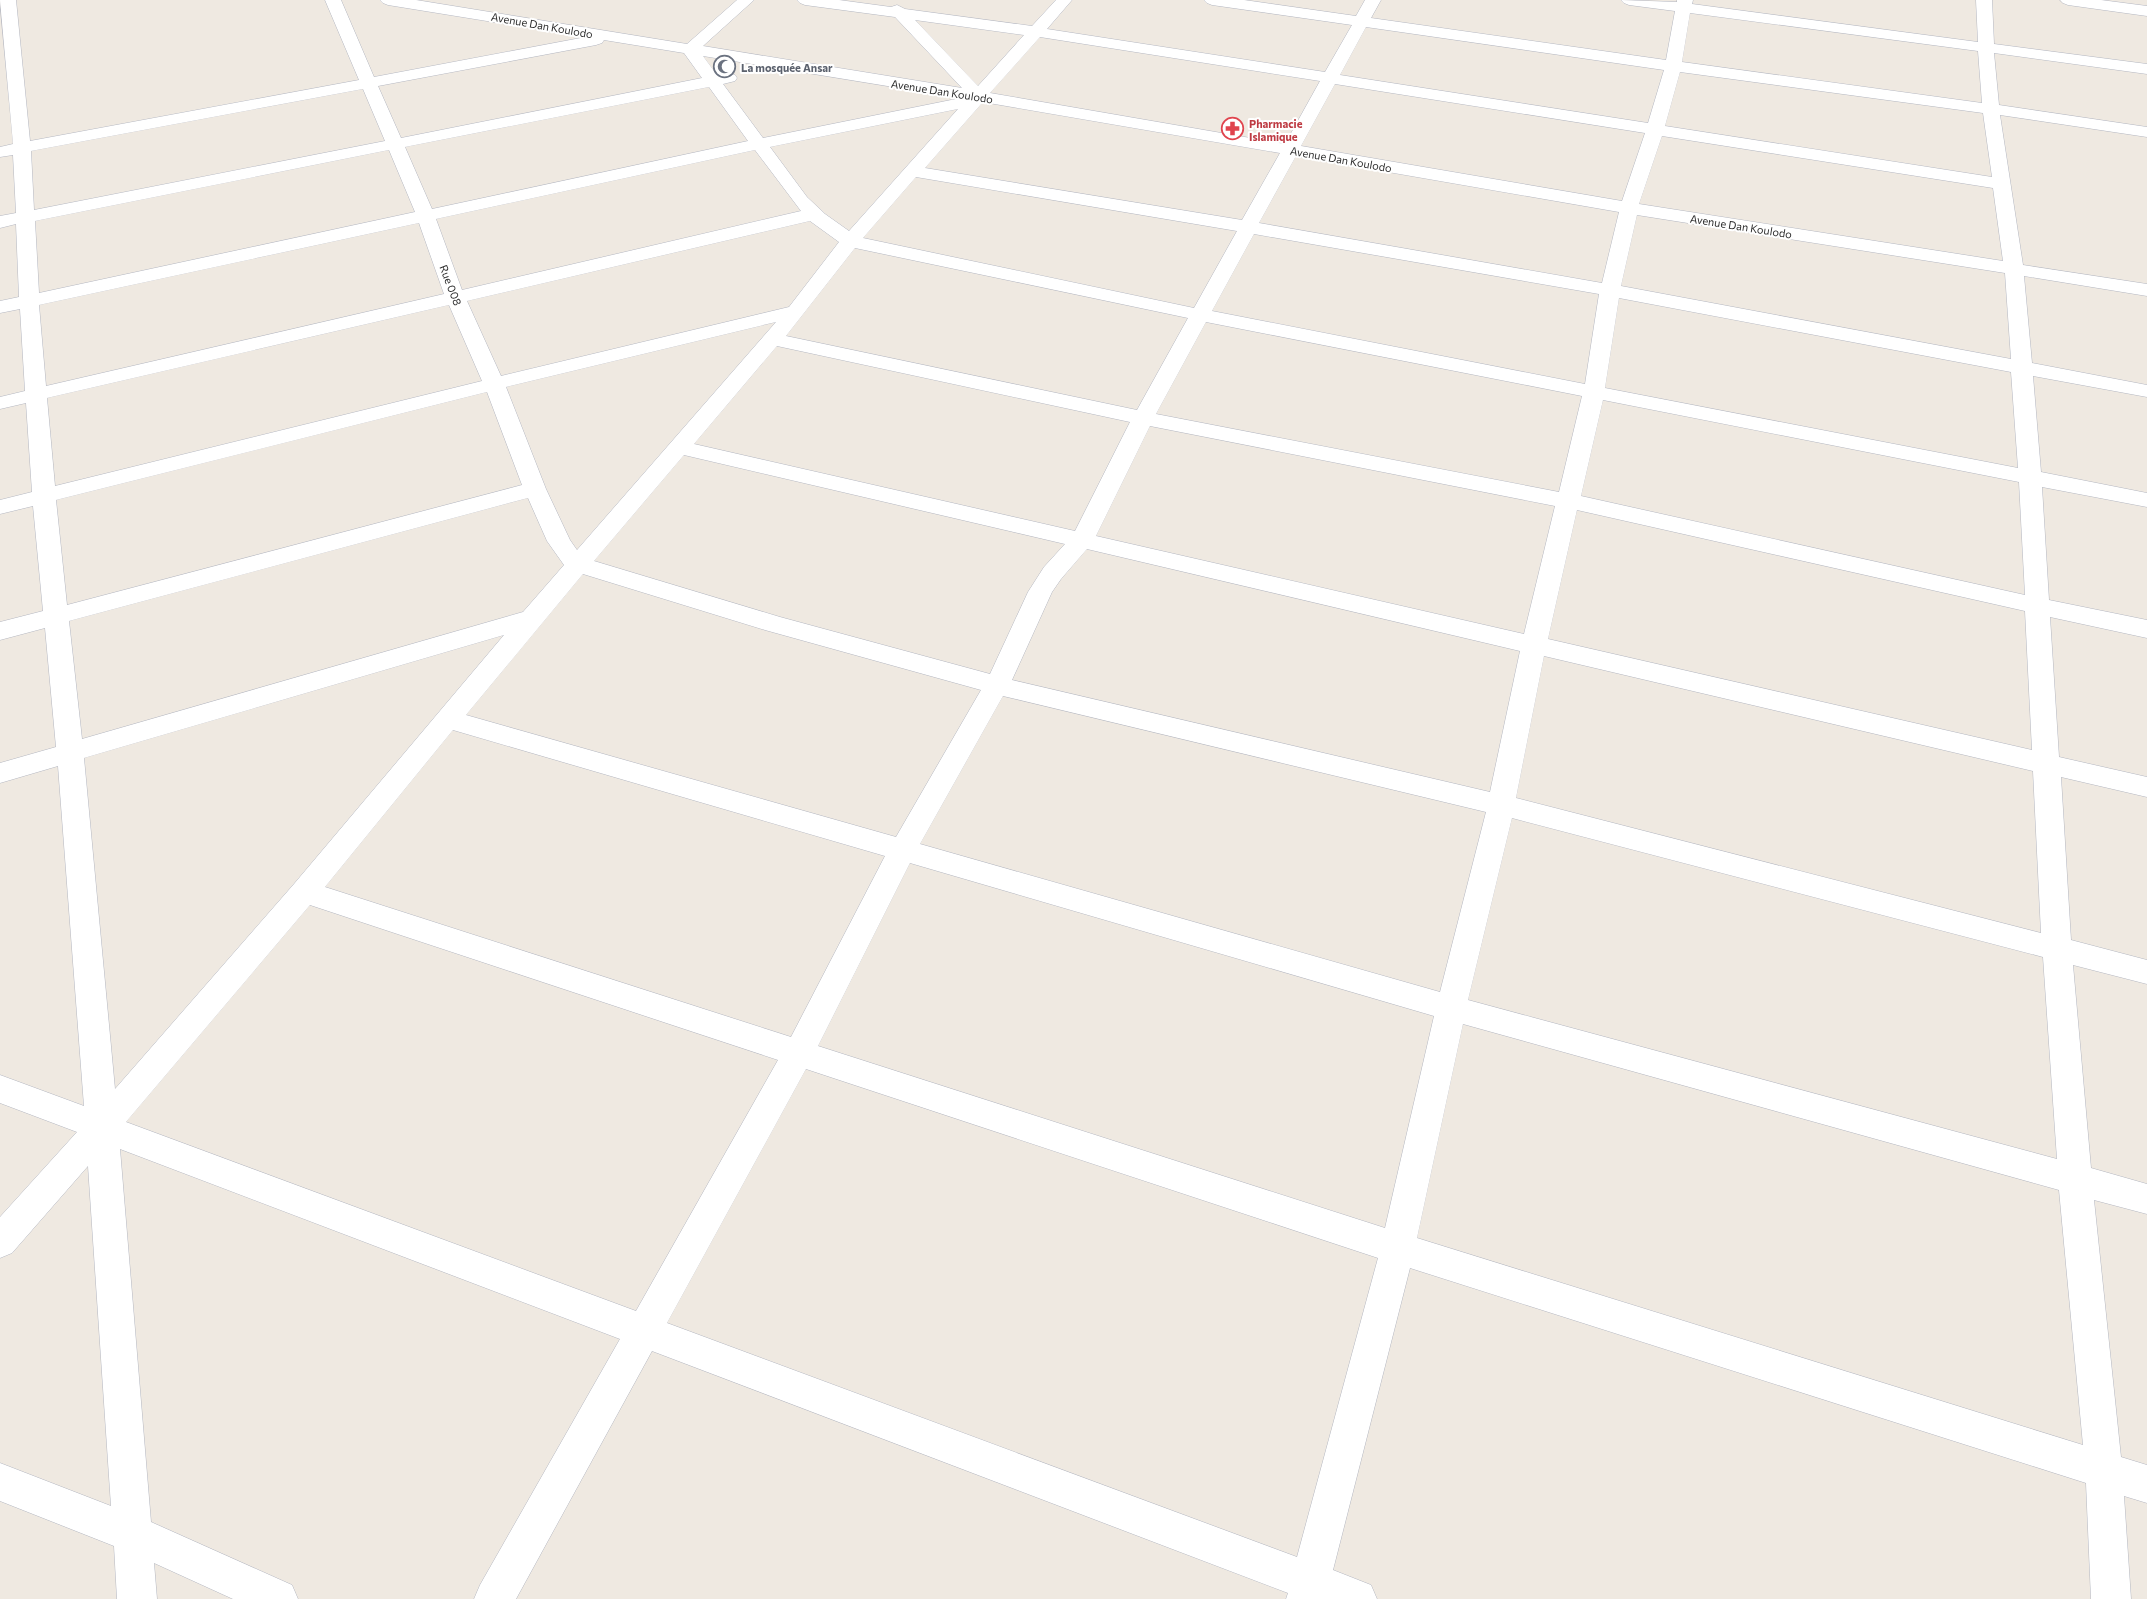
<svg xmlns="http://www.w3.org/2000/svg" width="2147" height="1599" font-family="Commissioner,sans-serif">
<rect width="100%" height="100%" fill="#efe9e1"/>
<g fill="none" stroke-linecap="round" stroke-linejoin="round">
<defs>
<path id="minor" d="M0,0h16l14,141 329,-61 -34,-80h16l33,77 212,-40 -198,-32 -5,-2 -3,-3h36l271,44 50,-44h17l-51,46 259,42 -67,-71 -90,-12 -5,-2 -3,-3h42l52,7 6,-2 8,4 127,17 24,-26h16l-25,29 278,43 27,-47 -140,-20 -5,-2 -3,-3h40l112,16 9,-16h16l-10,18 295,42 9,-49 -46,-6 -5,-2 -3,-3 56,2v-2h16l-1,4 286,38 -2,-42h16l2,44 153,20v10l-153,-21 5,52 148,22v10l-147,-22 23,150 124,19v12l-123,-20 8,87 115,22v12l-114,-21 8,96 106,21v14l-105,-20 7,113 98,20v18l-97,-21 9,140 88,20v20l-86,-20 10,163 76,20v24l-74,-19 18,203 56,16v30l-53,-14 27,257 26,8v38l-23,-7 7,103h-40l-5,-116 -676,-215 -77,302 38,15 6,14h-91l2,-6 -636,-242 -136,248h-42l6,-14 140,-246 -500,-190 31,373 141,63 6,14h-65l-79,-36 3,36h-40l-3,-53 -114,-45v-38l111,43 -23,-340 -76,87 -12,5v-41l77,-85 -77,-29v-28l84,31 -26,-340 -58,17v-20l56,-16 -11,-119 -45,12v-18l43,-11 -10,-105 -33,8v-14l32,-8 -6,-89 -26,6v-12l25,-6 -5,-82 -20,4v-12l19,-4 -3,-73 -16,4v-12l16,-3 -3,-58 -13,2v-10l13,-3zM1690,13l288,38 4,52 -300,-41zM915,20l109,15 -46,51zM1366,27l298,43 -16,53 -308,-48zM1040,37l280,44 -35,63 -295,-51zM604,40l80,13 18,25 -301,60 -23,-52 218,-41 6,-2zM703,56l258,42 -198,40 -40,-54 12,-3 2,-3 -2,-3 -6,-2 -12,2zM1680,72l303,41 9,64 -327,-51zM1335,84l310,49 -23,68 -321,-55zM709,87l39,54 -316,68 -27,-62zM363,89l22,52 -351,69 -3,-59zM983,102l297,51 -38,67 -317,-52zM958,109l-109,122 -24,-17 -18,-17 -37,-50zM1662,136l331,52 10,73 -364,-57zM389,150l26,62 -376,81 -4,-72zM755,150l46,61 -339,79 -26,-71zM1296,156l323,56 -17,71 -343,-60zM916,177l321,54 -43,77 -331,-70zM1637,215l368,58 6,86 -390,-73zM810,221l29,21 -50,65 -288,69 -34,-75zM419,223l25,71 -398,92 -7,-81zM1254,234l345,60 -14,90 -373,-73zM855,248l333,70 -51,92 -351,-74zM1619,298l392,74 7,96 -413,-80zM449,305l33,76 -427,105 -8,-88zM776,322l-199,228 -7,-10 -24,-51 -40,-102zM1206,322l376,74 -23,96 -403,-78zM777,346l353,76 -55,109 -381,-87zM487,392l35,93 -455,120 -11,-105zM1603,400l416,82 6,113 -444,-99zM1150,426l405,80 -31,128 -428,-98zM684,455l381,89 -21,23 -16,25 -38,82 -210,-57 -186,-56zM528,498l19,43 17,24 -41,47 -441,127 -13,-118zM1577,510l448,101 7,139 -484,-111zM1087,549l433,102 -30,141 -478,-112 40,-88 9,-13zM583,574l182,56 216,60 -85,147 -430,-122zM504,635l-210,249 -179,205 -31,-331zM1544,656l489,115 8,162 -525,-135zM1003,696l483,116 -46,180 -520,-148zM453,730l432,126 -94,181 -466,-150zM1512,818l531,139 14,202 -589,-159zM910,863l524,153 -49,212 -567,-182zM310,905l468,155 -142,251 -510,-189zM1463,1024l596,166 24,255 -666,-207zM806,1069l572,189 -81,299 -630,-234z
M2060,0h41l46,6v10l-79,-11 -5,-2z"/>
</defs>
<use href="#minor" stroke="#b4b7c1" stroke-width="1"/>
<use href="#minor" fill="#fff" fill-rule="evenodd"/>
</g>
<defs>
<symbol id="mosque-ring" viewBox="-11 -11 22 22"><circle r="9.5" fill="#fff" stroke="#6b7280" stroke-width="1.5"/><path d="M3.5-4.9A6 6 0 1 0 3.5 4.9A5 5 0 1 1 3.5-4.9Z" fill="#6b7280"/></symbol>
<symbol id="pharmacy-ring" viewBox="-11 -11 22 22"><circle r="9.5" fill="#fff" stroke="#e0444e" stroke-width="1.5"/><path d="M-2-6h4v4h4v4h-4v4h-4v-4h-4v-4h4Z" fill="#e0444e"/></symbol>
</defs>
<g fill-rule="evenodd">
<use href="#mosque-ring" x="712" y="54" width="25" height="25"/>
<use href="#pharmacy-ring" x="1220" y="116" width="25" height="25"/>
</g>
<g text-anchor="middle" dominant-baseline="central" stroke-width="4" stroke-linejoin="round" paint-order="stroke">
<g font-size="11" fill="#2e2e2e" stroke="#fff">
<text transform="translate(542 25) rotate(10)">Avenue Dan Koulodo</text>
<text transform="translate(942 91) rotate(9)">Avenue Dan Koulodo</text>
<text transform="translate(1341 159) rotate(10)">Avenue Dan Koulodo</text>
<text transform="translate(1741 226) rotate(9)">Avenue Dan Koulodo</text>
<text transform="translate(451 285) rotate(69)">Rue 008</text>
</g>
<g font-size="11" font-weight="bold" fill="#5b616d" stroke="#fff" text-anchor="start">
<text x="741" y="67">La mosquée Ansar</text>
</g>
<g font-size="11" font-weight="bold" fill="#be3a42" stroke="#fff" text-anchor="start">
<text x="1249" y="123">Pharmacie<tspan x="1249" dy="13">Islamique</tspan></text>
</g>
</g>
</svg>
